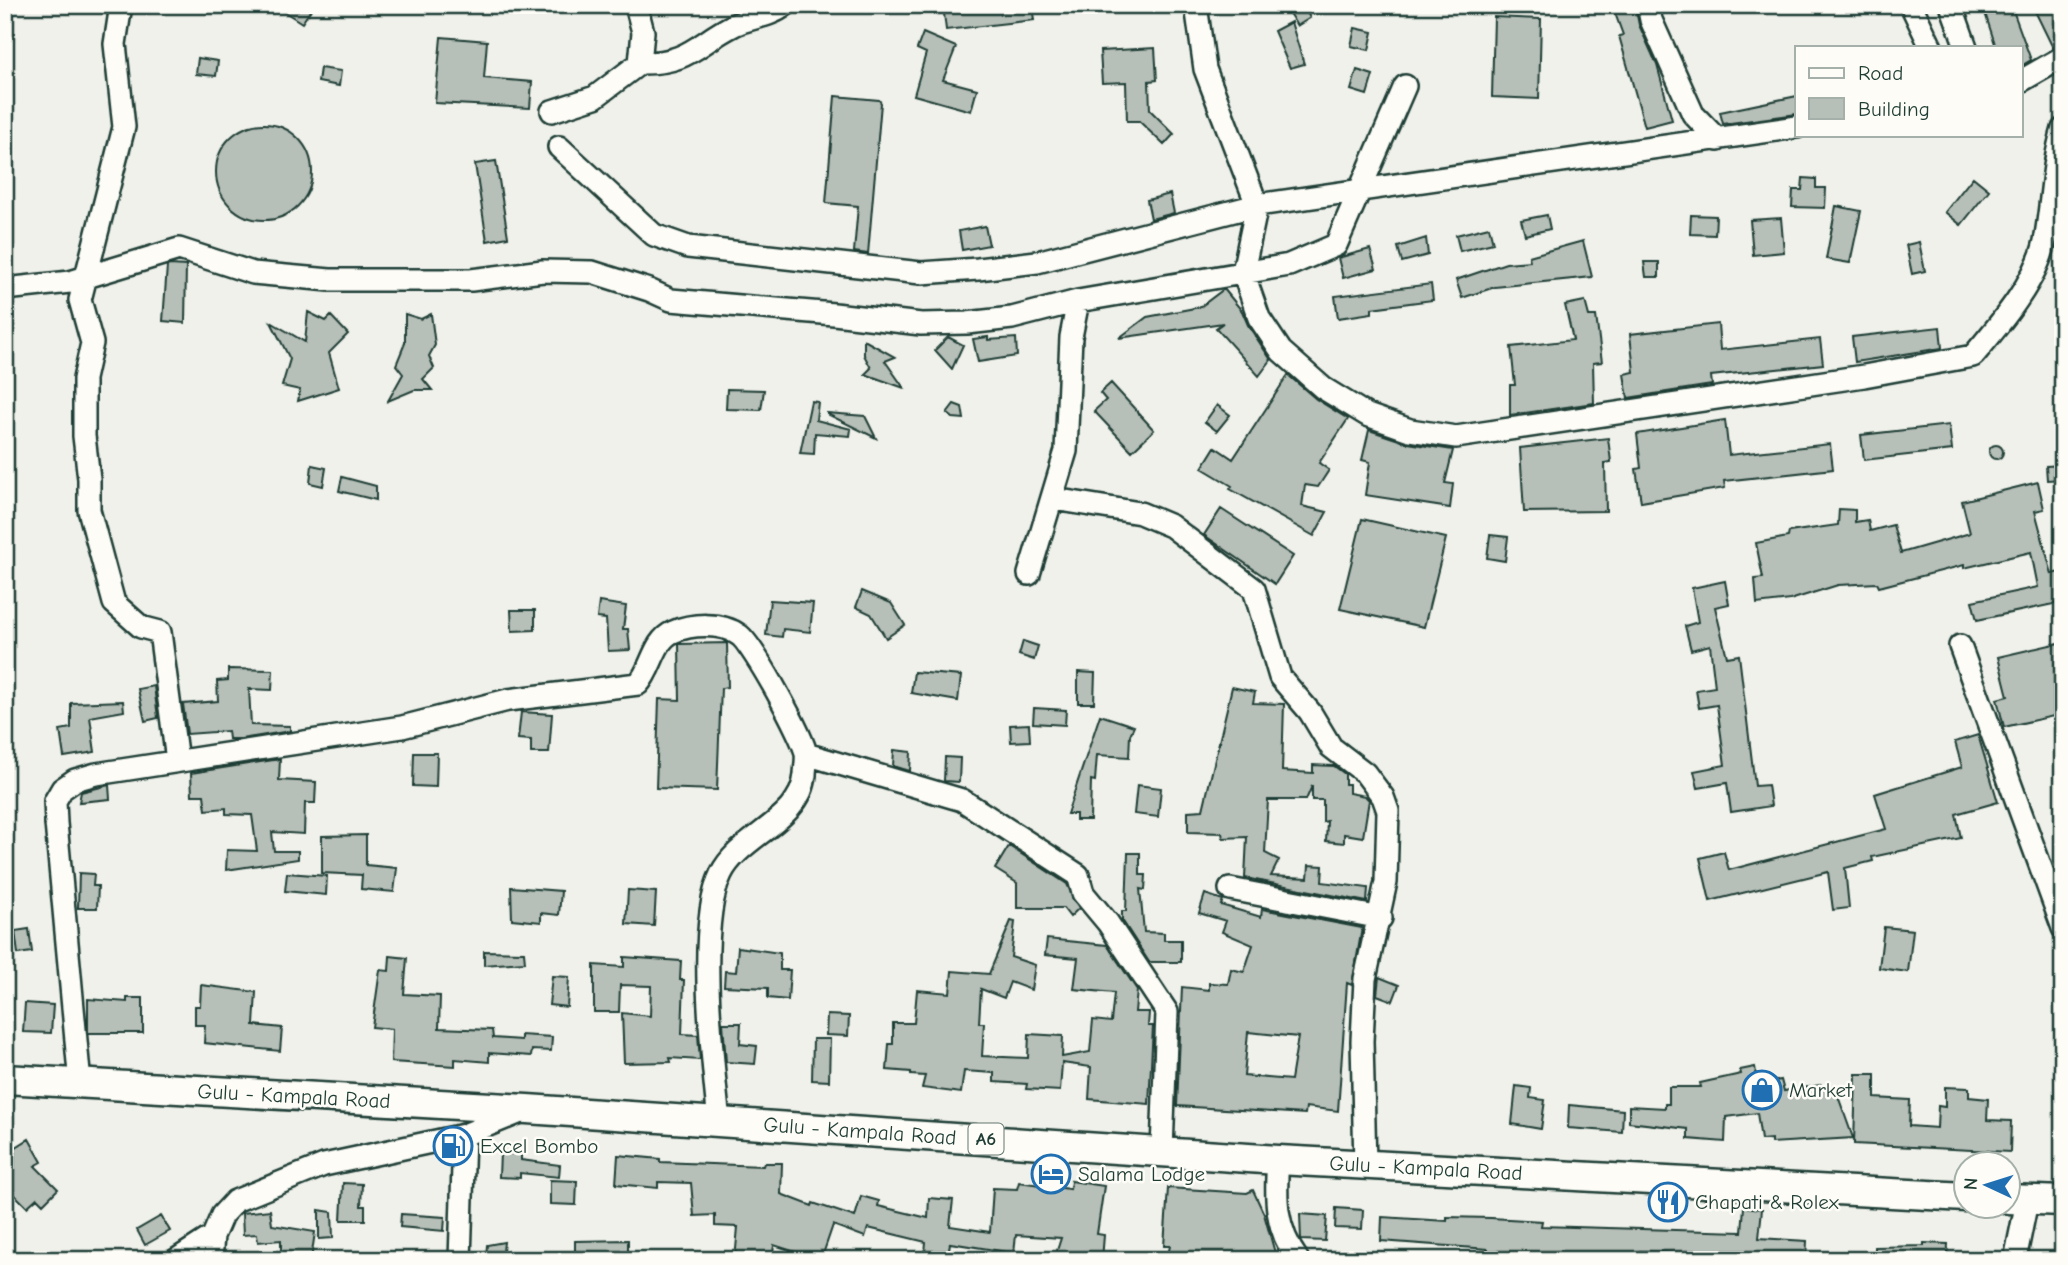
<svg xmlns="http://www.w3.org/2000/svg" width="2068" height="1265" font-family="'Comic Neue',sans-serif">
<rect width="100%" height="100%" fill="#f0f1eb"/>
<filter id="ink" filterUnits="userSpaceOnUse"><feTurbulence type="fractalNoise" baseFrequency=".0143" numOctaves="2"/><feDisplacementMap in="SourceGraphic" scale="14" xChannelSelector="R" yChannelSelector="G"/><feConvolveMatrix kernelMatrix="1 2 1 2 8 2 1 2 1" color-interpolation-filters="sRGB"/></filter>
<g filter="url(#ink)">
<path fill="#b6bfb8" stroke="#1f3d34" stroke-width="2" fill-rule="evenodd" d="M274,5h40l-12,18z
M943,5h89l2,15 -88,10z
M1284,5h19l7,13 -13,8z
M1612,5h23l4,20 18,40 15,55 -27,7 -26,-91 4,-1z
M2011,5l20,55 -10,6v-19h-25l-11,-34z
M2032,5h22l9,17v22l-10,4z
M1494,17l47,2 -2,80 -47,-2z
M1291,22l13,42 -14,4 -16,-37z
M1355,28l18,4 -4,18 -18,-4z
M923,33l33,14 -13,33 34,9 -6,22 -57,-16 12,-42 -9,-4z
M441,37l46,4 -3,37 48,4 -2,26 -95,-5z
M1155,48l2,32 -8,1 1,29 24,24 -10,11 -25,-24h-12l-1,-39 -24,1 -2,-32z
M198,58l20,3 -2,15 -20,-2z
M320,68l21,3 -2,15 -21,-4z
M1357,70l16,5 -6,20 -16,-5z
M835,96l44,4 2,3 -13,151 -14,-2 4,-46 -32,-3z
M1797,96v18l-74,10 -3,-12z
M216 172a48 48 0 1 1 96 0a48 48 0 1 1-96 0Z
M496,161l12,76 -21,4 -12,-77z
M1973,177l16,13 -28,35 -16,-13z
M1803,178l13,1v9h10l-1,20 -33,-1 1,-17h9z
M1170,194l4,19 -23,6 -4,-19z
M1836,206l25,5 -11,52 -24,-4z
M1547,215l3,14 -25,6 -4,-15z
M1691,215l25,1 -1,19 -25,-1z
M1781,218l3,34 -31,3 -3,-35z
M985,226l4,19 -27,5 -3,-19z
M1489,227l4,16 -33,8 -4,-16z
M1426,238l2,17 -26,7 -4,-15z
M1583,241l9,36 -97,10 -33,11 -6,-18 50,-17 24,-2 -1,-5z
M1919,242l6,29 -13,3 -6,-29z
M1370,249l6,20 -33,9 -5,-20z
M1644,262h15v15h-13z
M170,265l16,1 -1,57 -22,-2 4,-55z
M1431,284l2,16 -61,8v5l-34,5 -3,-22z
M1224,289l18,22 6,14 23,35 -12,16 -43,-48 7,-5 -104,15 28,-21 53,-10z
M1585,301l4,15h7l6,46 -9,1 1,40 -84,12v-30h5l-4,-38 62,-7 -8,-35z
M308,312l18,9 5,-5 17,18 -19,19 10,35 -41,13 2,-11 -18,-4 8,-27 -19,-37 34,20z
M405,314l16,5 10,-5 4,31 -6,11 5,12 -11,11 9,11h-18l-26,11 15,-27 -7,-9 9,-22z
M1718,324l2,26 100,-11 3,25 -112,12 1,9 -84,13 -4,-24 10,-2 -4,-38z
M1940,327l2,21 -87,14 -3,-25z
M948,337l15,8 -11,24 -17,-19z
M988,337v3l28,-2 1,18 -39,6 -5,-23z
M864,340l31,17 -10,4 19,27 -39,-14 6,-6 -7,-13z
M1288,375l28,24 32,20 -29,44 10,7 -11,17 -13,-2 -3,21 25,6 -13,24 -84,-47 2,-3 -30,-18 13,-21 18,12z
M1111,383l43,47 -22,21 -38,-40 12,-11 -6,-7z
M727,389l37,1 -3,20 -35,-1z
M811,401l7,1 -2,18 35,9 -1,7 -35,-3 -1,21 -14,-1z
M954,404l8,3 2,12 -11,-1 -6,-5z
M1217,405l13,10 -13,16 -12,-9z
M827,413l38,3 11,22 -49,-24z
M1725,420l4,35 101,-11 3,25 -109,12 1,7 -84,14 -5,-33 5,-1 -4,-34z
M1949,425l3,25 -88,10 -3,-25z
M1369,430l39,13 45,7 -8,33 8,1 -3,24 -85,-13 5,-33 -8,-2z
M1608,438l3,24 -6,1 1,48 -82,1 -4,-64z
M1989 452a7 7 0 1 1 14 0a7 7 0 1 1-14 0Z
M312,465l14,3 -3,18 -13,-3z
M2063,465v14l-16,1 -1,-14z
M342,477l34,9v14l-37,-9z
M2038,482l6,27 -9,2 17,63 11,-3v31l-86,18 -5,-19 66,-14 -7,-35 -67,16v-3l-85,22 -2,-4 -39,2 -48,15 -33,4 -2,-25 8,-1 -7,-35 32,-6 1,-5 49,-7 1,-16 16,1v12l13,-2 2,11 23,-6 8,28 69,-20 -8,-32z
M1221,509l72,47 -18,28 -71,-49z
M1362,519l84,19 -22,89 -84,-18z
M1490,535l18,2 -3,24 -18,-3z
M1725,581l4,23 -14,3 12,50 12,-2 16,131 13,-1 3,21 -40,6 -4,-29 -29,5 -4,-17 31,-6 -8,-60 -18,3 -3,-18 19,-3 -5,-42 -19,5 -6,-24 13,-4 -6,-34z
M862,591l29,12 14,22 -19,13 -15,-24 -15,-7z
M770,600l43,3 -3,29 -27,-3 -1,8 -16,-2z
M599,602l27,4 -3,23h5l2,21 -22,1 -2,-32 -9,-1z
M511,610h24v20l-23,1z
M1023,641l15,5 -4,14 -15,-5z
M2063,642v72l-59,13 -7,-28 11,-3 -10,-39z
M727,643l1,44 -7,1 -4,102 -61,-2 3,-89 21,1 -1,-56z
M228,669l45,1 -1,20 -23,-1 2,36 39,1v5l-49,8h-12l-1,-8 -41,3 -4,-30 35,-3 -1,-20 11,-1z
M914,672l47,4 -3,25 -47,-8z
M1078,672l17,1 -1,30h-16z
M154,686l4,32 -13,3 -7,-32z
M1232,687l23,5 -2,11 31,1 -2,67 31,2v-8l21,1 11,8v10h4v9l16,3 4,4 -6,37 -19,-3v9l-18,-2 1,-20 -4,1v-22h-11v-14l-6,14h-38l-3,53 14,7 -8,16 37,2 1,-13 14,1 -1,16 46,6 -1,14 -122,-24 2,-41 -24,1 -1,-5 -34,-1v-21l15,-1z
M123,701l1,10 -34,6 5,35 -31,5 -4,-27 11,-2v-25z
M1034,708l32,2 -1,15 -32,-2z
M521,712l31,2 -3,39h-18v-13l-13,-1z
M1100,715l34,11 -4,9 -1,22 -32,-2 -2,26 -4,-1 -1,40h-14v-6h-9z
M1029,724l1,17 -19,1 -1,-17z
M1978,735l20,67 -42,12 5,24 -89,19 1,4 -28,7 4,40 -16,2 -5,-38 -118,29 -10,-43 24,-6 5,18 157,-41 -11,-35 87,-27 -7,-25z
M894,750l17,2 -1,19 -17,-5z
M414,753h23l-1,34 -23,-1z
M945,757l15,1 -1,24 -15,-1z
M280,759l-1,21 37,2 -1,21h-10l-1,31 -32,-2 2,19h24v8l-72,11 1,-20 30,1 -5,-36 -26,-1v-6l-20,2 -2,-15h-12l-1,-22z
M109,785l1,14 -31,3 2,-10z
M1137,785l24,3 -3,29 -24,-3z
M366,835v30l31,3 -3,24 -33,-3 1,-14 -40,-2v-37z
M1009,846l58,38 12,24 -9,9 -7,-9h-46v-25l-22,-14z
M1128,853h12v22h6l-1,15 -5,-1 4,43 20,1v7h17v22h-32l-27,-42v-9h4z
M79,873l15,1 -1,12h5l-1,22h-19z
M287,873l40,3 -1,19 -41,-4z
M511,887l50,4 -2,24 -18,-2v9l-29,-3z
M628,890l28,2 -2,34 -28,-2z
M1205,894l18,6 -2,5 40,12 1,-8 100,19 -10,57 -5,-2 -9,128 -32,-4 -1,7 -128,-8 5,-119 27,3v-7l19,1 3,-15 13,3 9,-27 -31,-13 4,-11 -27,-8zM1248,1032l50,5 -7,43 -47,-4z
M1011,921l4,1 -4,35 24,8 -4,25 -21,-8 -6,16 -23,-9 -2,34h5l-2,33 46,2 1,-24 34,2 -1,21 28,-5 3,-32 18,2 3,-29 -40,-4 4,-31 -33,-3 2,-16 60,6 30,45 -2,22h14l-1,14h5l-4,78 -60,-5 2,-32 -29,-4 -2,28 -34,-2 1,-5 -33,-2v-9l-30,-2 -3,22 -39,-5 3,-12 -14,-1v-3l-24,-2 2,-26h4v-21h21l3,-33 33,3 2,-22 37,3z
M1884,927l29,3 -5,42 -29,-4z
M29,929l3,23 -14,2 -3,-23z
M738,947l42,6v17h10l-2,30 -20,-2v-10l-44,-2 1,-15 11,1z
M484,951l40,1 1,10 -41,3z
M390,956l17,2 -3,36 36,2 -1,32 53,2 1,8 28,2v-5l31,2 -1,14 -19,-1 -1,6 -42,-3v9l-34,-3v7l-64,-4 1,-33 -20,-2 8,-57 9,1z
M624,957l57,4 -1,19h4l-2,54 16,1 2,25 -30,-2 1,4 -47,1 -2,-50 28,3 1,-30 -31,-1 -1,27h-25v-47l30,2z
M552,976l17,1 -2,30 -18,-2z
M1379,977l20,8 -6,16 -16,-6z
M201,985l55,7 -2,33 28,3 -2,23 -76,-8 1,-18h-10v-19h5z
M127,998h16v35h-55v-34l39,3z
M25,1003l28,2 -2,28 -28,-1z
M827,1015l22,1 -1,20 -22,-1z
M723,1023h18l-1,21 17,2 -2,18 -29,-2z
M813,1039h17l-1,42 -17,-1z
M1755,1067l3,17 23,-4 3,11 37,-6v5l13,-5 19,53 -82,5v-4l-10,1 -4,-27 -31,4 -1,25 -37,-3v-10l-59,-7v-16l36,2v-4h4v-17h32l-1,-4 41,-9 -1,-4z
M1856,1074h19v24l35,2 -1,26 28,2 1,-22 7,1v-20l24,1v9l19,2 -1,21 24,1 -1,31 -156,-8z
M1516,1086l15,2 -1,10 15,2 -4,29 -29,-5z
M1569,1105l54,5 -1,22 -54,-4z
M29,1139l13,23 -7,4 23,23 -15,15 -6,-6 -10,9 -22,-22v-31z
M500,1153l21,1v6l39,5 -1,12 -39,-4v5l-21,-1z
M618,1155l42,4v3l103,4 1,-3h18l-1,31 31,12 1,-3 42,14 6,-21 18,5 -1,5 50,12 1,-20 24,2 -3,26 40,6 3,-44 24,1 2,-7 51,7 1,-8 33,5 -7,48 7,1 -2,25h-48l7,-22 -45,-3 -2,18 -64,-10 -2,13 -23,-3 1,-11 -58,-14 -3,9 -32,-12 -12,35 -47,-15 -2,15h-37l3,-33 -23,-1v-11l-21,1 -3,-33 -33,-1v6l-42,-4z
M550,1180l27,1 -1,24 -26,-1z
M343,1183l19,1 -1,22h4v14h-24z
M1168,1188l79,5 6,-3 11,24 13,46h-110l3,-14h-6z
M1744,1207l18,2 -3,29 48,3 -1,19h-135v-7l-31,-2v9h-49l1,-6 -48,-2 -1,8h-55v-11l-107,-8 1,-24 65,4v-4l44,1 51,3 -1,5 201,6z
M1336,1208l27,2 -1,19 -27,-1z
M270,1210l2,15 43,7 -4,28 -30,-2v-18l-23,2 -1,-8 -14,1 -1,-22z
M319,1210l13,2 1,26 -14,1z
M401,1214l44,3 -1,14 -44,-4z
M1300,1214l27,2 -2,25 -24,-1z
M161,1216l9,15 -25,14 -8,-15z
M628,1240v20h-53v-19z
M504,1242l-2,17 -16,-2 1,-12z
M1924,1243l24,1 -1,16h-72v-13l49,-1z"/>
<g fill="none" stroke-linecap="round" stroke-linejoin="round">
<defs>
<path id="minor" d="M121,5l-6,39 9,83 -44,173 12,43 -8,36v57l5,43v31l25,93 27,24 19,5 17,129
M1196,5l9,64 52,136 -14,67 16,46 22,33 42,37 44,27 43,15 46,7 408,-61 109,-20c26,-31 64,-75 72,-115 7,-37 7,-75 18,-112
M1648,5l3,15 42,94 25,26
M1911,5l20,42
M1951,5l15,42
M640,63c49,1 56,-19 94,-38 17,-8 36,-8 51,-20
M2021,81l42,-24
M552,111l43,-14 45,-34 3,-31 -7,-27
M559,147l95,88 34,12 233,26 57,-4 59,-7 220,-57 540,-78
M1359,191l-23,54 69,-159
M5,289l65,-7 109,-33 74,24 77,7h141l72,-9 49,1 57,18 22,10 163,14 87,10 46,-1 45,-5 66,-17 211,-36 47,-20
M1054,499l86,14 31,13 83,63 26,88 30,35 21,35 34,26 18,24 5,14 -2,71 -21,97 -3,62 3,124
M1029,574l37,-123 5,-114 7,-36
M1960,646l103,282
M806,754l156,46 116,75 5,18 25,30 59,89 -5,139
M1230,889l151,29
M80,1084l-24,-261 -1,-22 7,-12 13,-9 21,-6 306,-47 106,-27 130,-16c14,-14 15,-43 35,-52 18,-8 49,-10 66,3 13,8 65,103 67,119 1,6 -1,15 -1,21 -4,46 -66,61 -84,99 -25,51 -8,189 -2,248
M1278,1160c-3,38 -3,68 20,100
M176,1260l37,-24
M211,1260l2,-24 9,-21 13,-14 89,-36 140,-30 59,-24
M460,1260l4,-125
M2015,1260l12,-59"/>
<path id="major" d="M5,1079l522,30 751,51 688,37
M2008,1199l55,2"/>
</defs>
<use href="#minor" stroke="#1f3d34" stroke-width="26"/>
<use href="#major" stroke="#1f3d34" stroke-width="33"/>
<use href="#minor" stroke="#fdfcf7" stroke-width="21"/>
<use href="#major" stroke="#fdfcf7" stroke-width="28"/>
</g>
</g>
<defs>
<symbol id="shop-ring" viewBox="-11 -11 22 22"><circle r="9.5" fill="#fdfcf7" stroke="#1f6fb2" stroke-width="1.5"/><path d="M-5-2.5h2.3a2.7 3.5 0 0 1 5.4 0H5L5.5 6h-11ZM-1.5-2.5h3a1.5 2.3 0 0 0-3 0Z" fill="#1f6fb2"/></symbol>
<symbol id="fuel-ring" viewBox="-11 -11 22 22"><circle r="9.5" fill="#fdfcf7" stroke="#1f6fb2" stroke-width="1.5"/><path d="M-5.5-6h7V0h2V4h1.3V-2.5L3-4.5l.8-.8L6-3V5H2.5V1h-1V6h-7ZM-4.2-4.7v3.2H.2V-4.7Z" fill="#1f6fb2"/></symbol>
<symbol id="hotel-ring" viewBox="-11 -11 22 22"><circle r="9.5" fill="#fdfcf7" stroke="#1f6fb2" stroke-width="1.5"/><path d="M-6-4.5h1.5V1H6V5H4.5V3h-9V5H-6ZM-4 0a1.8 1.8 0 1 1 3.6 0ZM.5 0V-2.5h3Q6-2.5 6 0Z" fill="#1f6fb2"/></symbol>
<symbol id="restaurant-ring" viewBox="-11 -11 22 22"><circle r="9.5" fill="#fdfcf7" stroke="#1f6fb2" stroke-width="1.5"/><path d="M-5-6h1v4h1v-4h1v4h1v-4h1v5L-1.5 .5V6h-2V.5L-5-1ZM5-6V6H3V1.5H1.5Q1.5-4 5-6Z" fill="#1f6fb2"/></symbol>
</defs>
<g fill-rule="evenodd">
<use href="#shop-ring" x="1740" y="1068" width="44" height="44"/>
<use href="#fuel-ring" x="431" y="1124" width="44" height="44"/>
<use href="#hotel-ring" x="1029" y="1152" width="44" height="44"/>
<use href="#restaurant-ring" x="1646" y="1180" width="44" height="44"/>
</g>
<g text-anchor="middle" dominant-baseline="central" stroke-width="5" stroke-linejoin="round" paint-order="stroke">
<rect fill="#fdfcf7" stroke="#62766e" stroke-width="2" x="968.5" y="1123.5" width="35" height="31" rx="5"/>
<g font-size="19" font-weight="bold" fill="#1f3d34">
<text x="986" y="1139">A6</text>
</g>
<g font-size="21" fill="#1f3d34" stroke="#fdfcf7" text-anchor="start">
<text x="1789" y="1090">Market</text>
<text x="480" y="1146">Excel Bombo</text>
<text x="1078" y="1174">Salama Lodge</text>
<text x="1695" y="1202">Chapati &amp; Rolex</text>
</g>
<g font-size="21" fill="#1f3d34" stroke="#fdfcf7">
<text transform="translate(294 1096) rotate(3)">Gulu - Kampala Road</text>
<text transform="translate(860 1131) rotate(4)">Gulu - Kampala Road</text>
<text transform="translate(1426 1168) rotate(3)">Gulu - Kampala Road</text>
</g>
</g>
<rect width="2068" height="1265" fill="none" stroke="#fdfcf7" stroke-width="28"/>
<rect x="14" y="14" width="2040" height="1237" fill="none" stroke="#1f3d34" stroke-width="2.5" filter="url(#ink)"/>
<rect x="1795" y="46" width="228" height="91" fill="#fdfcf7" stroke="#a4b0a9" stroke-width="2"/>
<rect x="1809" y="68" width="35" height="10" fill="#fdfcf7" stroke="#a4b0a9" stroke-width="2"/>
<text x="1858" y="80" font-size="21" fill="#1f3d34">Road</text>
<rect x="1809" y="98" width="35" height="21" fill="#b6bfb8" stroke="#a4b0a9" stroke-width="2"/>
<text x="1858" y="116" font-size="21" fill="#1f3d34">Building</text>
<g transform="translate(1987 1185) rotate(274)"><circle r="33" fill="#fdfcf7" stroke="#a4b0a9" stroke-width="2"/>
<path d="M0-5L12 26L0 18L-12 26Z" fill="#1f6fb2"/>
<text y="-10" font-size="19" font-weight="bold" text-anchor="middle" fill="#1f3d34">N</text>
</g>
</svg>
